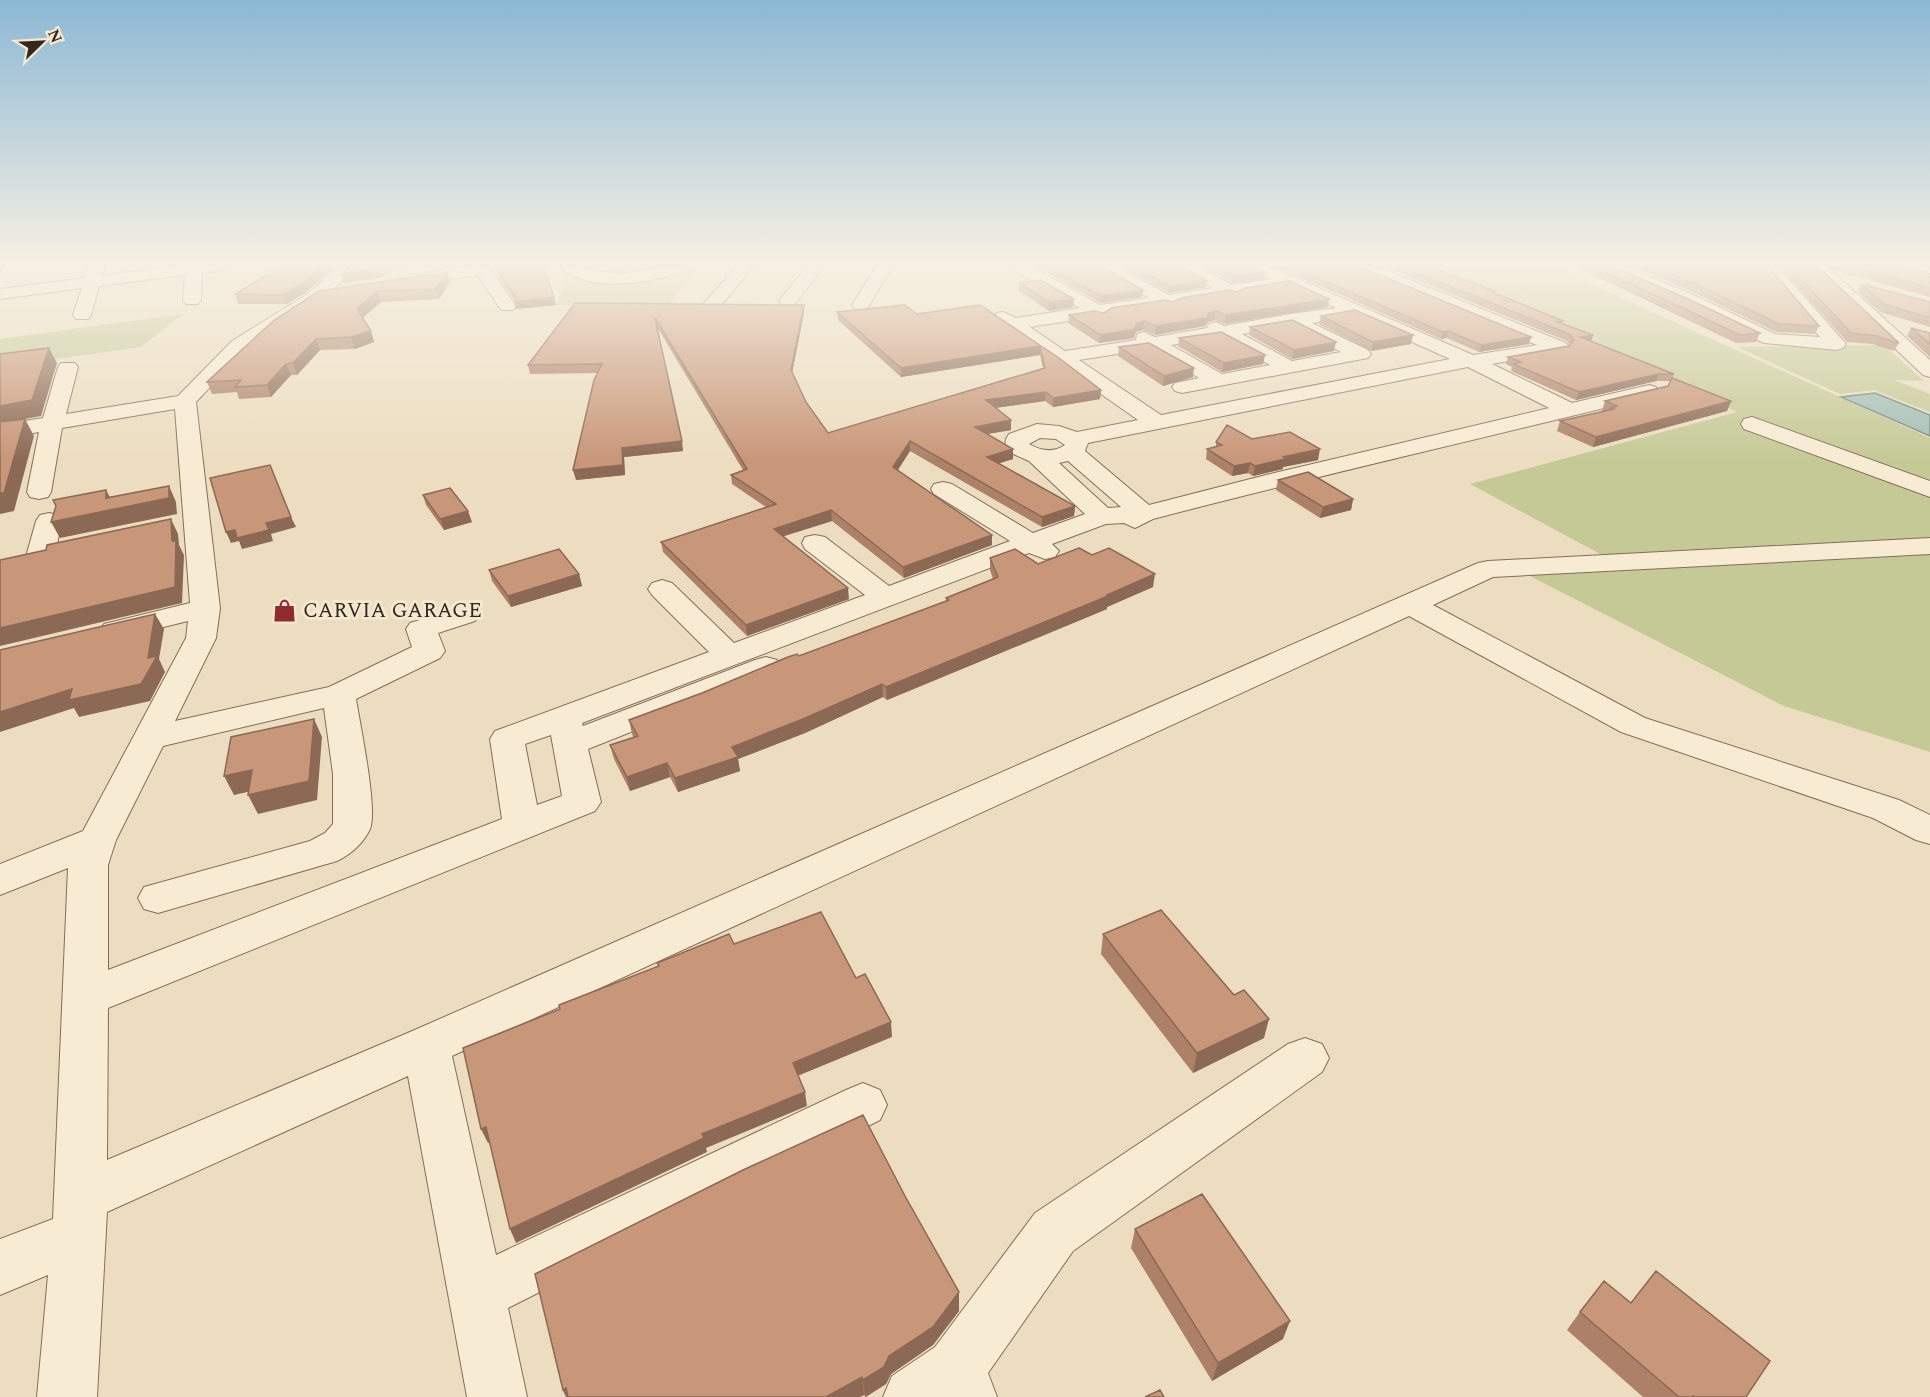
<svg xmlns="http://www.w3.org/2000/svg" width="1930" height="1397" font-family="Spectral,serif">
<rect width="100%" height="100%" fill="#ecddc0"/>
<path fill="#c5c995" d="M1432,265l119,1 379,172v314l-146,-46 -258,-132 102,-5 -158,-85 267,-72z
M557,266l138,-1 5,1 -32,39h-112l10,-25z
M183,314l-42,33 -141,20v-28z
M1884,345l40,36 -30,-1 36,14v18l-56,-22 -34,4 -103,-47z"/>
<path fill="#a3beb5" stroke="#6b8b82" stroke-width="1.5" d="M1875,393l55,22v21l-89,-39z"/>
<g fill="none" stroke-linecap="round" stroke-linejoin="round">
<defs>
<path id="minor" d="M89,265h16l-3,11 81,-11h49l-8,5 -22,3 -1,27 -3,4h-12l-3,-4 2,-25 -86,11 -8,29 -3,4h-12l-3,-4 9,-27 -82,11v-10l85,-11z
M364,265l-12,7 -34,31 -72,46 -50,53 24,206 -4,30 -41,83 154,-34 83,-40 -6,-18 4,-6 54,-17 11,3 4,6 -4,6 -37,12 7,18 -5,7 -84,41c4,25 22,111 14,130 -7,15 -19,25 -33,32l-179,52 -14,-4 -6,-11 6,-11 166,-46 15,-8 8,-9v-50l-9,-66 -161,38 -47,94 -8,25v105l394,-151 -12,-80 5,-8 214,-79 -57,-57 -4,-6 4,-6 10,-3 10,3 62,60 131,-48 -60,-46 -3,-6 3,-6 10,-2 10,2 64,49 121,-45 -76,-47 -3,-5 3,-5 9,-2 9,2 81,49 52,-19 -56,-53 -20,-9 -4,-5 1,-8 3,-5 28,-10 22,2 18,6 61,-12 -141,-99 -3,-4 3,-4 6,-1 13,6 64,-10 -68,-39 -2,-4h19l71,40 49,-7 -56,-33h21l55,30 44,-7 -41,-23h21l40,20 38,-6 -27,-14h22l207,90 64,-10 -185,-77 -2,-3h23l193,78 3,4 -3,4 -74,13 80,39 77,-18 7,2 3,4 -3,4c-166,42 -336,80 -503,124l-18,9 -11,-5 -18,1 -54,20 7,7 -4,6 -10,2 -16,-6 -447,170 1,3 172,-66 11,-3 11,3 5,7 -5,7 -189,75 13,53 -6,9 -487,197 -1,152 303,-128 1068,-469 10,-2 442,-23v16l-437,23 -60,28 212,113 254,82 31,15v29l-14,-4 -43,-22 -252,-86 -212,-116 -957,440 44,199 350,-165 17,-7 17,7 7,15 -7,15 -372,188 19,89h-60l-59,-321 -301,136 -10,185h-60l11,-122 -48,20v-56l53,-20 15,-351 -68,27v-31l83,-33 103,-193 2,-17 -73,18 -11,-3 -4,-6 4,-6 86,-21 -15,-194 -113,19 -11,64 -3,5 -9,2 -9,-2 -3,-5 12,-60 -39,7v-14l43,-7 15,-51 3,-4h14l3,4 -12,47 112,-18 54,-55 74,-46 34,-29zM1288,287l48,21 -46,6 -65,12 -9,-4 -7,2 -2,4 -52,9 -11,-5 -7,2 -1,6 -71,11 -35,-24 64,-10 8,2 6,-1 3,-4 53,-8 7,2 8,-4 49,-8 7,2 8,-4zM1354,316l96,43 -289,56 -82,-55 70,-11 50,29 -24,5 -3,4 3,4 7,2 186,-35 3,-4 -3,-4 -56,-27zM1291,326l50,26 -49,9 -50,-27zM1220,338l50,27 -48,9 -51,-29zM1468,367l81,41 -283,67 -117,30 -64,-54 3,-8zM1040,438l16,1 9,6c-12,8 -24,6 -36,-1zM1068,461l53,46 -13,1 -49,-45zM551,735l11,61 -25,9 -12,-61z
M474,265l14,1 28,40 -3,4h-12l-23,-35 -73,11 -8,-5 8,-5z
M560,265c28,0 43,12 74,7 14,-2 32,-9 46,-5l2,3 -2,3c-33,9 -94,22 -120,-8z
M738,265h17l-38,45h-12l-3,-4 3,-4z
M808,265h17l-31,40h-12l-3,-4z
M877,265h16l-26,44h-12l-3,-4z
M1599,265h23l74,31 79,38 45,3 -61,-72h17l70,79 -3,4 -7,2 -72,-7 -80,-39 -83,-36z
M1807,265h18l105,95v17l-7,-2z
M1752,417l178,64v16l-186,-68 -3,-5 3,-5z
M49,513l9,2 4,6 -7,32 -4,6 -10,2 -10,-2 -4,-6 9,-32 4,-6z
M1305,1038l17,6 7,14 -7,14 -249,179 -85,122 9,24h-114l9,-21 43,-29 100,-134 253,-169z"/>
</defs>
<use href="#minor" stroke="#846e59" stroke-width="2"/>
<use href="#minor" fill="#f7ebd3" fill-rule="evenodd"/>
</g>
<path fill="#ac8167" d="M496,265l58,32 2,8 -40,4 -1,-8 -16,-22z
M1034,265h66l43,25 -1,7 -42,6z
M1119,265h61l26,22 -37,6z
M1199,265h54l12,7 -1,7 -31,4z
M1272,265h84l173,79 -50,8 -32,-14 -6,1z
M1380,265h46l137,56 -1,2 31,12 -2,7 83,32 -3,7h-15l-80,19 -65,-29 1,-4 -6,-3 2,-7 61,-11 1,-1 -3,-4z
M1572,265h37l151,68 -4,9 -20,1z
M1629,265h138l52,61 -4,8 -39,-2 -79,-38z
M1778,265h38l83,78 -5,8 -22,-7 -25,-2z
M1828,265h69l33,9v23l-97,-27z
M1919,265h11v4z
M450,282l-11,17 -58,3 -19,16 9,13 3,11 -19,7 -35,1 -23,25h-6l-20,22 -32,2 -2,-7 -25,2 -5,-12 112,-91z
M1019,283l55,16 -1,8 -24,4 -30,-20z
M1861,284l69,18v25l-50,-15 -22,-20z
M1237,292l92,7 -1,8 -103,17 -10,-4 -7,2 -3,4 -50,9 -12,-5 -7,2 -2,6 -35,5 -31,-20 1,-8 35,-2z
M305,293l-18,11h-49l-3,-10z
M575,303l229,10 -12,60 14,29 22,31 215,-65 -3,-13 -139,22 -63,-57 -1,-8 80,2 63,-9 121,85 -1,9 -47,8 -8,-6 -50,7 16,22 -24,4 26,25 -14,4 76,43 -1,10 -32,11 -132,-76 -12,19 94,75 -88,33 -72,-57 -49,15 66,63 -102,37 -84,-84 -2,-10 105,-35 -34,-23 -1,-9 12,-5 -86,-143 26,124 -59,6 1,18 -49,5 21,-107 -67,1 -2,-9z
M1321,316l90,28 -40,7 -52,-27z
M1250,327l84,24 -42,8 -43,-24z
M1911,328l19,5v24l-23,-21z
M1179,338l86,17 -2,9 -41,8 -44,-26z
M1119,347l74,30 -30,9 -45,-30z
M1605,401h126l-4,10 -134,36 -36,-16 3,-10 43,-10h-1z
M1252,439l66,21 -35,7v2l-30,7 -5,-3 -16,3 -26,-17 1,-10 9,-2v-5z
M1278,480l75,19 -2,11 -31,8 -44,-28z
M423,495l49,27 -28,8 -18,-25z
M1092,555l61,32 -46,20v2l-220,91 -4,-3 -78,36 -67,26 2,12 -62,21 -8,-15 -40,14 -16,-32 -4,-14 24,-7 -2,-4 -3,-14 317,-118v-4l47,-19 -3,-9v-12l48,6z
M489,570l90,4 3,12 -71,21 -19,-26z
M1103,934l161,104 -71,35 -92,-119z
M905,1196l54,96v19l-26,34 -42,29 -5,10 -20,13 -2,-2 -4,2h-294l-3,-7z
M1135,1229l148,110 -71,42 -81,-133z
M1580,1312l166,85h-103l-76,-67z"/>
<path fill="#8c6954" d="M0,265h4l-4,10z
M324,265h14l-33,28 -18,11 -4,-9z
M381,265h26l-23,9z
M382,268l2,9 -40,6 -3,-9z
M447,272l3,10 -11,17 -3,-10z
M1265,272l-1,7 -31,4 1,-7z
M1207,281l-1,6 -37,6 1,-7z
M1143,290l-1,7 -42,6 1,-7z
M377,291l4,11 -21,18 -3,-11z
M554,297l2,8 -40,4 -1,-7z
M1074,299l-1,8 -24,4v-9z
M1329,299l-1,8 -103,17 1,-9z
M804,305v8l-13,65v-8z
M1216,311l-1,9 -7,2 -3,4 -50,9 1,-9z
M1144,321l-1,9 -7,2 -2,6 -35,5 1,-8z
M371,331l3,11 -19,7 -4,-12z
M1448,331l-1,7 -6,1 2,-7z
M1413,335l-2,9 -40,7 2,-9z
M1593,335l-2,7 -11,-5z
M1531,337l-2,7 -50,8 2,-7z
M316,339l4,11 -23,25 -4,-12z
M1336,342l-2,9 -42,8 2,-9z
M1040,346v9l-139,22v-9z
M49,348l8,15 -16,53 -16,3 9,17 -20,75 -14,3v-108z
M1265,355l-2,9 -41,8 2,-9z
M286,364l5,11 -20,22 -4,-12z
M1194,368l-1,9 -30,9 1,-10z
M1659,374l-3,7 -80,19 3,-8z
M1101,390l-1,9 -47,8v-9z
M1046,392l-1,9 -59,8v-9z
M1731,401l-4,10 -134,36 3,-10z
M1011,420v10l-36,6v-9z
M682,441l1,10 -59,6 1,18 -49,5 -3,-10 49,-22z
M910,441v10l-17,26v-10z
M1013,449v10l-26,8v-10z
M1320,449l-2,11 -35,7v2l-30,7 2,-10 28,-9z
M1250,463l-2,10 -16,3 2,-10z
M169,486l7,16 1,12 -117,24 -9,-16 55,-24v-8l8,15z
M1353,499l-2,11 -31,8 3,-11z
M1075,506l-1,10 -32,11v-10z
M831,510l1,11 -57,18 -1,-10z
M468,511l4,11 -28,8 -4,-11z
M291,517l5,10 -25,7 2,7 -31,8 -3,-8 -8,2 -5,-11z
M171,519l7,15 1,11 5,10 -2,48 -182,43v-18l172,-87z
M992,535v10l-88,33 -1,-11z
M579,574l3,12 -71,21 -3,-11z
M1155,574l-2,13 -46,20v2l-220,91 -1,-13z
M848,588l1,11 -102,37 -1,-11z
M155,614l9,15 -5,30 6,13 -15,29 -71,16 -5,-9 -74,24v-20l148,-54z
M882,684l1,13 -78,36 -67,26 2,12 -62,21 -3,-14 57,-31z
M314,719l8,18 -5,63 -59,14 -10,-19z
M667,763l3,14 -40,14 -3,-14z
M252,770l9,19 -27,6 -10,-19z
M1269,1019l-5,19 -71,35 4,-20z
M891,1022l1,15 -97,40 -2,-14z
M805,1092l2,14 -101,42 1,4 -191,91 -6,-14 192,-95z
M486,1127l7,14 -5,2 -7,-14z
M959,1292v19l-26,34 -42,29 -5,10 -21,13 -2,-17z
M1290,1321l-7,18 -71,42 6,-18z
M862,1377l2,18 -4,2h-34z
M566,1388l4,9h-4l-3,-7z"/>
<path fill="#c89678" stroke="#8c6954" stroke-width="1.5" d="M283,265h41l-23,19 -18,11 -48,-1z
M352,265h29l1,3 -41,6z
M496,265h47l11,32 -39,5 1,-5 -18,-26z
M1045,265h55l43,25 -42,6z
M1131,265h49l27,16 -37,5z
M1212,265h41l12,7 -31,4z
M1287,265h69l175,72 -50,8 -33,-14 -5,1z
M1396,265h30l68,26 -2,1 71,29 -6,1 36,13 -13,2 94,37h-15l-80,18 -66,-28 8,-2 -13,-5 61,-11 5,-6 -5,-6z
M1590,265h19l77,33 74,35 -20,2z
M1649,265h118l52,61 -40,-2 -79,-38z
M1788,265h28l83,78 -23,-7 -25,-3z
M1847,265h50l33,9v14z
M447,272l-11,17 -59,2 -20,18 14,22 -20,6 -35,2 -23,24 -7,1 -19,21 -32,2 6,-7 -34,2 66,-61 46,-30z
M1040,280l34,19 -25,3 -30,-19z
M1289,281l40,18 -103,16 -10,-4 -7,2 -2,5 -51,8 -12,-5 -7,2 -2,6 -35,6 -31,-20 25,-4 10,2 8,-5 53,-8 8,2 8,-4 48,-8 8,2 8,-4z
M1861,284l69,18v16l-46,-14z
M575,303l229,2 -13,65 15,32 22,31 217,-65 -5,-22 -139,22 -64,-56 68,-7 12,9 63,-9 79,53 42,32 -48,8 -7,-6 -60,8 25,20 -36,7 38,22 -26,8 88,49 -33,11 -132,-76 -17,26 99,68 -89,32 -72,-57 -57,19 74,59 -102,37 -85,-83 115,-38 -45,-29 16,-6 -92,-151 27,123 -60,7 1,17 -50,5 21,-90 8,-16 -74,1z
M1355,310l58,25 -40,7 -52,-26z
M1292,320l44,22 -42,8 -44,-23z
M1911,328l19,5v11z
M1221,332l44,23 -41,8 -45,-25z
M1149,343l45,25 -30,8 -45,-29z
M49,348l-17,52 -32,6v-52z
M1672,378l59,23 -135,36 -36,-16 54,-12 -3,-1 6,-2 -12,-5 63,-15z
M25,419l-21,74h-4v-71z
M1227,425l25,14 38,-7 30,17 -37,8 2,2 -30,7 -5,-3 -16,3 -27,-17 15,-4 -6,-3z
M270,465l21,52 -25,6 3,7 -32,8 -2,-8 -9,2 -16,-54z
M1308,472l45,27 -30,8 -45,-27z
M169,486v12l-118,24 5,-16 -3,-6 53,-10v8z
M450,488l18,23 -28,8 -17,-24z
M171,519l1,22h4l-1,46 -175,41v-68l46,-10 1,-5z
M1079,548l13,7 17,-7 46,26 -48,21 1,1 -222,91 -4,-3 -79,35 -71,28 6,10 -63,21 -8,-15 -40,14 -17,-32 28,-9 -9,-16 73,-27 86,-36 9,-3 2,2 150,-56 -3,-2 52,-21 -8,-19 25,-9 23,15z
M559,549l20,25 -71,22 -19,-26z
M155,614l-7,44 9,-2 -16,28 -72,16 3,-11 -72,23v-62z
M314,719l-5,62 -61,14 4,-25 -28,6 7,-39z
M1161,910l73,85 10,-5 25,29 -72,34 -94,-119z
M821,912l35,66 9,-4 26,48 -98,41 12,29 -103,42 2,4 -194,91 -24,-102 -5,2 -18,-81 97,-39 -1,-4 100,-39 -2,-3 72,-29 5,10z
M863,1115l42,81 54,96 -26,35 -44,29 -5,11 -21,13 -1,-3 -36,20h-258l-2,-9 -3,2 -28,-116 208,-104z
M1202,1194l88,127 -72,42 -83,-134z
M1656,1271l114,90 -24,36h-51l-2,-1v1h-14l-99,-85 24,-31 27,22z
M1160,1390l4,7h-19z"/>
<linearGradient id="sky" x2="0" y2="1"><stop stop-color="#8cb8d4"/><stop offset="0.57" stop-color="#f6f0e3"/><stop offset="1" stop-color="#f6f0e3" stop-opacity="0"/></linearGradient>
<rect width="1930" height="461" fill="url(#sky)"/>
<defs>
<symbol id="shop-bare" viewBox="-9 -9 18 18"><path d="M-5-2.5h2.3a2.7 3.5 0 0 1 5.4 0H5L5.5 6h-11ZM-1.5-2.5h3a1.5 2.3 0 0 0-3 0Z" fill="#902c30" stroke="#f3e8d0" stroke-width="2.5" paint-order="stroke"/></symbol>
</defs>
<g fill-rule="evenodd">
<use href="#shop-bare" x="268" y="594" width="33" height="33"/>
</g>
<g text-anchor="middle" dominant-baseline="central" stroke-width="6" stroke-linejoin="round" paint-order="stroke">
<g font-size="21" fill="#34271d" stroke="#f3e8d0" text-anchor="start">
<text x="303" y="611">CARVIA GARAGE</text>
</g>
</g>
<g transform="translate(42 42) rotate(66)" stroke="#f3e8d0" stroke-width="4.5" paint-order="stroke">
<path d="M0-4.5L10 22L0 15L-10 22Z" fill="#34271d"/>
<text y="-9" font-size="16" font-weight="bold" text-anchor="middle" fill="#34271d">N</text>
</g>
</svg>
